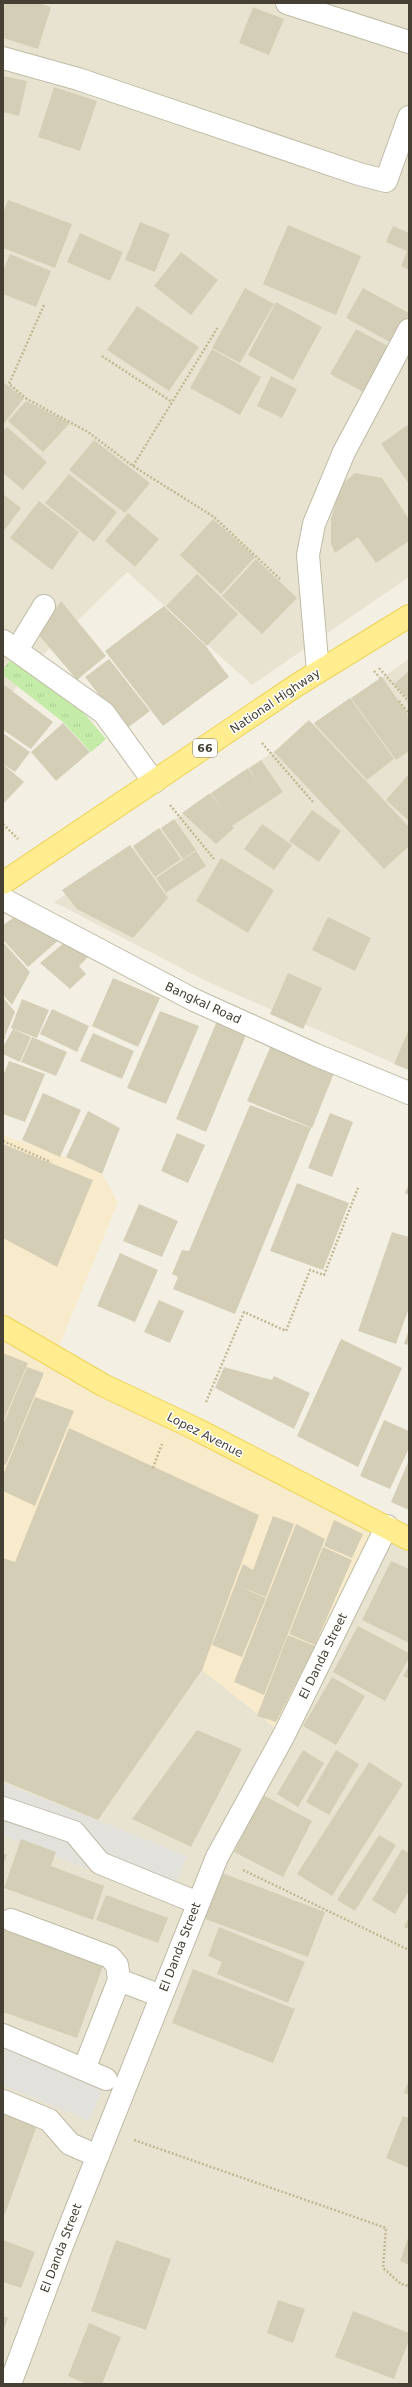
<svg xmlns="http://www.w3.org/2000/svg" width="412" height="2387" font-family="'DejaVu Sans',sans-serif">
<defs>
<pattern id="grass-tufts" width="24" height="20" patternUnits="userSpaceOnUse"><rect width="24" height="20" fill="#c4eca8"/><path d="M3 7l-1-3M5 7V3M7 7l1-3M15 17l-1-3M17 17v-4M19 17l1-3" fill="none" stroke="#aacb91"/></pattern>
</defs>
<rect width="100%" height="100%" fill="#f3f0e3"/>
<path fill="#e8e3d0" d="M3,3h406v574l-157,108 -125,-113 -95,94 -29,40z
M409,659v411l-203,-89 -152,-79z
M375,1531l34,20v833h-406v-600l199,-114z"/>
<path fill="#f8ebcb" d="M3,1135l63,22 36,17 16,28 -67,164 324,165 -91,204 -82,-65 -104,150 -95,-36z"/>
<path fill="url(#grass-tufts)" d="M10,661l67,44 29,34 -15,13 -28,-30 -60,-47v-6z"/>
<path fill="#e3e1dc" d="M3,1782l184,74 -18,46 -166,-67z
M5,2047l98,41 -14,33 -86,-36z"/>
<path fill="#d5ceb7" d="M5,3h34l12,4 -13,42 -35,-11v-27z
M253,7l31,12 -15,36 -30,-12z
M3,76l24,5 -8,35 -16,-4z
M54,87l43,14 -17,50 -42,-14z
M8,200l64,24 -17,44 -52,-20v-35z
M140,222l30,12 -15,38 -30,-12z
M288,225l73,31 -25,59 -73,-31z
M393,226l16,7v37l-8,-4 6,-15 -21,-9z
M80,233l43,19 -13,29 -43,-19z
M181,252l37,28 -27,35 -37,-29z
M10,254l41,17 -15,36 -33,-13v-23z
M245,288l29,16 -34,59 -28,-15z
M363,288l46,25v11l-12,22 -51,-28z
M276,302l46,25 -29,53 -45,-25z
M137,306l62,41 -30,44 -62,-41z
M356,329l32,17 -25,46 -33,-18z
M212,349l49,28 -21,38 -50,-27z
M271,376l26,13 -15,29 -25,-12z
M3,382l21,16 -21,27z
M26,401l44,22 -27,29 -35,-31z
M409,424v60l-28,-40z
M7,427l40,35 -24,28 -20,-17v-42z
M94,440l56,43 -25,30 -56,-43z
M355,473l27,5 27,41v22l-33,22 -18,-26 -23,16 -4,-9v-25l10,-34z
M69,474l48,38 -23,30 -49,-39z
M3,494l18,14 -18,24z
M39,501l40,31 -27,38 -42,-32z
M128,513l31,26 -24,28 -30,-26z
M213,519l42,38 -34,37 -41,-39z
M256,559l41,39 -35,36 -40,-38z
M197,574l41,40 -31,32 -41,-40z
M61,601l45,55 -29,24 -39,-46z
M164,606l41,39 24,32 -66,49 -58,-75z
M109,659l41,52 -24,18 -41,-52z
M409,671v29l-15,-16z
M382,677l27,39v35l-13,9 -45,-62z
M3,684l50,38 -22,27 -28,-19z
M350,698l44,61 -27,21 -53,-57z
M309,720l100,107v19l-25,23 -110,-117z
M63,723l27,29 -34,29 -25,-29z
M3,733l27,19 -15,20 -12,-8z
M261,760l22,32 -51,34 2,2 -18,16 -34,-31 28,-20 16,22 -15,-22 25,-17 4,6 -4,-6 12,-8 9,14 -8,-14z
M3,764l21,18 -21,22z
M409,774v47l-23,-21z
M312,810l29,21 -22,31 -30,-21z
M174,819l22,31 -13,9 -22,-31z
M262,824l30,21 -18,25 -30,-21z
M159,828l22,31 -26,18 -22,-31z
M130,845l38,53 -35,40 -56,-29 -15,-19z
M196,851l10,15 -40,27 -10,-15z
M221,858l53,32 -26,43 -52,-32z
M19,914l42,24 -33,29 -25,-27v-15z
M328,917l43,21 -16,33 -43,-21z
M71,937l17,20 -9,9 7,8 -16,15 -30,-26z
M3,942l27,30 -18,33 -9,-10z
M288,973l34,15 -19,41 -33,-15z
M113,978l47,20 -22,49 -46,-21z
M3,997l12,15 -10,24 -2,-2z
M22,999l27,11 -12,28 -26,-10z
M52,1009l37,17 -12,26 -37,-18z
M160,1011l39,15 -33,78 -39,-16z
M219,1016l30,12 -43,104 -30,-13z
M13,1029l18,8 -11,25 -17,-8v-7z
M409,1029v41l-15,-6z
M93,1033l41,18 -12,28 -42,-18z
M32,1037l35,15 -11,24 -35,-14z
M272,1043l64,25 -24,60 -65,-27z
M9,1061l36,13 -20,48 -22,-8v-38z
M43,1093l38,17 -21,47 -38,-17z
M250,1105l61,23 -76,186 -62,-25 5,-12 -6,-3 10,-24 7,1z
M88,1111l32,17 -18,46 -36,-17z
M330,1113l23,9 -21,55 -24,-9z
M177,1133l28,12 -17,38 -27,-12z
M3,1144l90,36 -36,87 -54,-29z
M297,1183l52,20 -26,67 -53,-19z
M409,1184v11l-4,-2z
M139,1204l39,17 -16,36 -39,-16z
M392,1232l17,5v71l-13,36 -38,-13z
M120,1253l38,17 -23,52 -38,-16z
M159,1300l25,11 -14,32 -26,-11z
M409,1330v15l-5,-1z
M341,1339l61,29 -44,99 -61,-31z
M3,1353l25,10 -25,59z
M27,1367l17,6 -38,92 -3,-1v-40z
M224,1367l48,13 2,-4 36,17 -16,36 -79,-41z
M35,1397l39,14 -39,95 -32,-15v-16z
M384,1420l25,11v17l-19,41 -30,-13z
M69,1428l190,87 -57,155 -104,150 -95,-39v-223l12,4z
M409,1460v50l-18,-8z
M273,1516l21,8 -28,73 -28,-11 28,12 -24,59 -30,-12 31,-81 10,6z
M334,1520l29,14 -11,24 -28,-12z
M296,1524l29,15 -61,156 -30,-13z
M323,1547l29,13 -37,85 -26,-11z
M391,1561l18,8v74l-47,-23z
M358,1626l51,27v5l-24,43 -52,-29z
M288,1635l27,11 -39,76 -19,-6z
M409,1666v13l-6,-3z
M332,1677l33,19 -29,49 -33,-19z
M197,1730l45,19 -51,98 -59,-28z
M303,1750l21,13 -26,44 -21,-13z
M336,1750l23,14 -30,51 -23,-13z
M369,1762l34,22 -71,112 -35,-22z
M263,1795l49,26 -29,56 -49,-25z
M379,1835l17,10 -41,66 -18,-11z
M21,1839l35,13 -5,14 53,20 -11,34 -89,-32z
M402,1849l7,4v38l-14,23 -23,-14z
M3,1853l4,2 -4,10z
M222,1873l103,39 -17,45 -103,-38z
M106,1895l62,23 -10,25 -62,-23z
M409,1917v12l-5,-2z
M219,1927l86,35 -17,41 -71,-29 5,-12 -14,-6z
M3,1930l100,36 -26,72 -74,-26z
M193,1969l102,40 -22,54 -101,-40z
M409,2080v15l-5,-2z
M3,2111l35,12 -33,91 -2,-1z
M403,2116l6,2v50l-23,-10z
M409,2235v30l-9,-4z
M3,2240l32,12 -14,36 -18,-6z
M116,2240l55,19 -25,71 -55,-19z
M278,2300l27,9 -12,34 -26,-10z
M353,2311l56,22v7l-15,39 -59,-22z
M3,2316l5,2 -5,13z
M89,2323l32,14 -19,47h-15l-19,-8z"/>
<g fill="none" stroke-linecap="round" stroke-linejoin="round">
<defs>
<path id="minor" d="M287,3l122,39
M3,58l75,21 281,95 27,7 23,-64
M3,641l101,72 50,69
M17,650l27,-44
M318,672l-10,-117 6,-31 30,-72 65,-122
M3,899l191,101 122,55 93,38
M3,1808l71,24 26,31 98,40
M11,1920l99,37 7,8 2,15
M3,2035l103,44
M84,2069l35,-89 42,16
M3,2101l46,19 21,24 28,12
M10,2384l51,-136 156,-391 67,-122 103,-209"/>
<path id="major" d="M3,883l294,-198 112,-69
M3,1327l100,58 93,44 213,110"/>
</defs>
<use href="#minor" stroke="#bfbaa5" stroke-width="24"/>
<use href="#major" stroke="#eed356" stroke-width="24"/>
<path stroke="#c2b895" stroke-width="2.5" stroke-dasharray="2 2" stroke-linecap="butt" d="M44,305l-35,79 18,15 61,33 45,34 81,51 67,63
M102,356l70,46
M133,466l85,-139
M379,668l30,34
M374,671l6,7
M399,701l10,13
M262,743l51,59
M170,805l44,54
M3,824l15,15
M3,1037l2,1
M3,1141l48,21
M206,1402l38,-90 42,19 24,-61 14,5 34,-87
M153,1468l9,-24
M243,1870l166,80
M134,2140l252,88 -3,40 18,16 8,2"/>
<use href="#minor" stroke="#fff" stroke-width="22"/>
<use href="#major" stroke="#ffed90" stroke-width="22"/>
</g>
<g text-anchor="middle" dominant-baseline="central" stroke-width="3" stroke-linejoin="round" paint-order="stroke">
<rect fill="#fff" stroke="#7d7970" stroke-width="1" x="193" y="739" width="24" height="18" rx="3"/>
<g font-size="11" font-weight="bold" fill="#454033">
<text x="205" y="748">66</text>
</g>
<g font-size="12" fill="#454033" stroke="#fff">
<text transform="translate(275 701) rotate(-34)">National Highway</text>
<text transform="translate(203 1003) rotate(25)">Bangkal Road</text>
<text transform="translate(205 1435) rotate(27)">Lopez Avenue</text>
<text transform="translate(323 1656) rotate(-64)">El Danda Street</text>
<text transform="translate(180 1947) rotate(-69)">El Danda Street</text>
<text transform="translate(61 2248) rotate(-69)">El Danda Street</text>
</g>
</g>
<rect width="412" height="2387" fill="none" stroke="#454033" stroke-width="8"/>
</svg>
